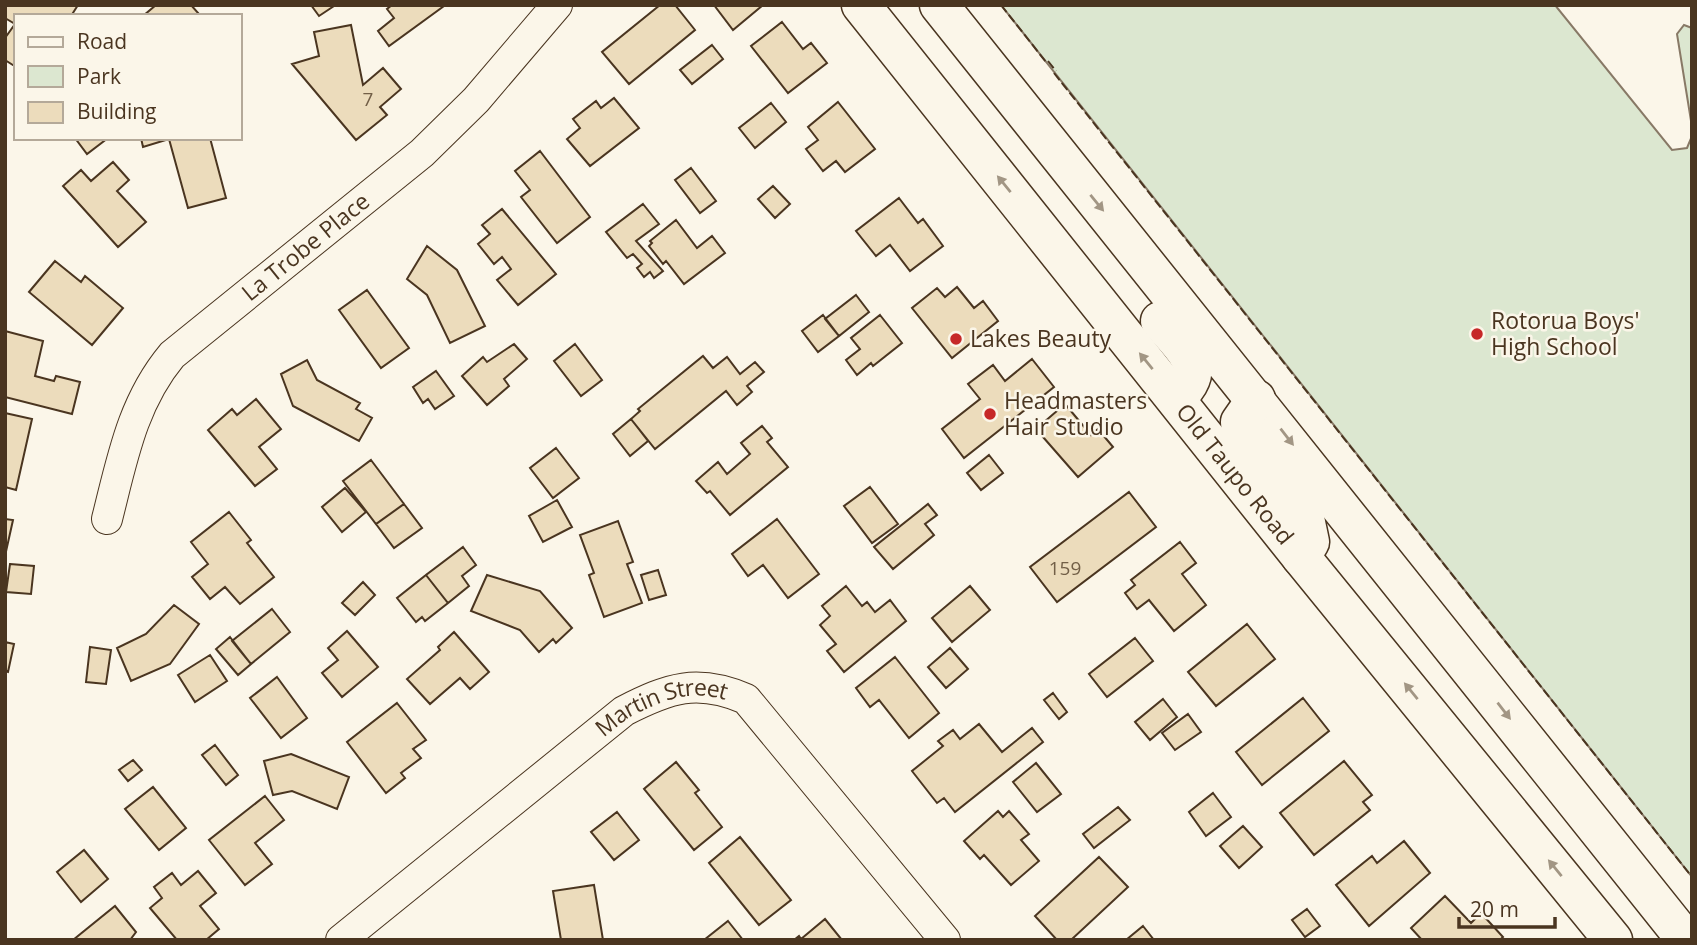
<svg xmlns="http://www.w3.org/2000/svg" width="1697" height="945" font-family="'Open Sans',sans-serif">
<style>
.green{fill:#dce7d0;stroke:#887966;stroke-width:2}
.building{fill:#ecdcbc;stroke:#4a3520;stroke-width:2}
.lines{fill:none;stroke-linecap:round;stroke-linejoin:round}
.street-casing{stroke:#4a3520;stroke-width:32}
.highway-casing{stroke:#4a3520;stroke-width:41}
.street{stroke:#fbf6e9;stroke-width:30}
.highway{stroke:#fbf6e9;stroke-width:38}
.fence{stroke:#4a3520;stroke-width:2;stroke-dasharray:9 3.5;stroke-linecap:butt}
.oneway{fill:#a29684}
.poi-dot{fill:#c62828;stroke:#fbf6e9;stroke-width:2.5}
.labels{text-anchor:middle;stroke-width:5;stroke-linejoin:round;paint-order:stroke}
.number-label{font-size:19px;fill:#725f47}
.street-label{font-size:23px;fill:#4a3520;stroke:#fbf6e9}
.poi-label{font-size:23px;fill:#4a3520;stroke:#fbf6e9;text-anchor:start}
</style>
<rect width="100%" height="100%" fill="#fbf6e9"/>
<path class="green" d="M1001 5H1555L1672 150 1687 148 1692 136V877Z
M1684 25 1692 28V127L1677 34Z"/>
<path class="building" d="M5 5H78L71 16H16V67L5 60V38L15 24 5 18Z
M156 5H191L199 14 143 16Z
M311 5H334V6L319 16Z
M392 5H444V6L389 46 378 31 394 18 387 9Z
M660 5H675L695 30 629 84 602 52Z
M714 5H763L733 30Z
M782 22 803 49 811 43 827 63 788 93 751 46Z
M351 25 363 85 383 68 401 89 380 107 387 115 356 140 292 64 319 56 314 32Z
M712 45 723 59 692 84 680 70Z
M614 98 639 128 590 166 567 139 580 128 573 119 596 101 601 108Z
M838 102 875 149 845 172 836 161 823 171 806 149 818 140 808 127Z
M771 103 786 122 755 148 739 128Z
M75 138H108L87 154Z
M141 138H210L226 198 188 208 169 139 143 147Z
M540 151 590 217 557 243 521 197 530 190 515 171Z
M113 162 129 180 117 191 146 222 118 247 63 186 81 170 91 181Z
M691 168 716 201 700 213 675 180Z
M773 186 790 204 775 218 758 199Z
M899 198 918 223 923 219 943 246 910 271 890 245 876 256 856 231Z
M643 204 659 224 636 241 663 271 654 278 650 272 644 277 637 268 642 264 633 254 627 258 606 232Z
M502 209 556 274 518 305 497 280 511 269 502 257 494 264 478 244 490 234 482 225Z
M676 220 697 248 712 236 725 253 684 284 666 261 663 264 649 246 652 243 650 241Z
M427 246 457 270 485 326 450 343 427 295 407 279Z
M55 261 81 282 85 276 123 308 92 345 29 292Z
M957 287 974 308 983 301 998 321 952 358 912 308 937 288 945 297Z
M367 290 409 348 381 368 339 310Z
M856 295 869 312 839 336 825 319Z
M823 315 839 336 818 352 802 331Z
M880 315 902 343 873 366 871 363 857 375 846 360 860 349 851 338Z
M5 331 43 341 35 376 54 381 56 376 80 382 72 414 5 397Z
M514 344 527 359 504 379 509 386 487 405 462 376 483 357 487 362Z
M575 344 602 380 581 396 554 361Z
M703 356 713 368 727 357 740 374 755 362 764 372 747 386 752 392 737 405 726 391 655 449 631 419 640 411 638 409Z
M1032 359 1054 387 964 458 942 429 980 399 968 384 993 365 1005 381Z
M307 360 317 380 360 403 356 409 372 418 359 441 293 406 281 374Z
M436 371 454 396 435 409 428 399 423 403 413 387Z
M256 399 281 429 259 447 277 469 255 486 208 430 232 409 237 415Z
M1065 404 1091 435 1098 429 1113 447 1078 477 1036 429Z
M5 413 32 419 16 490 5 487Z
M631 419 648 441 630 456 613 434Z
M762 426 772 438 767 442 788 467 730 515 710 491 707 493 696 481 718 462 727 474 750 454 741 443Z
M556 448 579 478 553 498 530 468Z
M989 455 1003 473 981 490 967 473Z
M371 460 404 504 376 524 343 481Z
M870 487 898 524 872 543 844 506Z
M345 488 366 512 342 532 322 507Z
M1129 492 1156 527 1057 602 1030 567Z
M557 500 572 527 543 542 529 516Z
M404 504 422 528 394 548 376 524Z
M928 504 937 515 925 524 934 535 893 569 874 547Z
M229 512 251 540 247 543 274 577 240 604 225 587 210 599 192 577 208 564 191 542Z
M5 519 13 520 5 556Z
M777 519 819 574 788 598 763 565 748 576 732 554Z
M618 521 633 562 627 564 642 603 604 617 589 575 594 573 580 535Z
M1180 542 1196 563 1182 574 1206 605 1174 631 1149 600 1137 609 1125 593 1135 585 1131 580Z
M463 547 476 565 462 576 469 586 448 603 426 575Z
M10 564 34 566 31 594 6 592Z
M658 570 666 595 649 600 641 575Z
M426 575 448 603 425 621 422 617 416 622 397 598Z
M487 575 540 591 572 628 556 643 553 639 539 652 520 630 471 611Z
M363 582 375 595 355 615 342 603Z
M846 586 862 606 867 602 875 612 890 600 906 621 844 672 827 651 836 644 820 625 830 616 822 606Z
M970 586 990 610 952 642 932 618Z
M174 605 199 624 170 664 131 681 117 648 146 634Z
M272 609 290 632 251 664 232 641Z
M1247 624 1275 659 1216 706 1188 672Z
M347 631 378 667 342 697 322 673 338 660 328 648Z
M454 632 489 672 470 689 460 678 430 704 407 679 440 650 438 647Z
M230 637 251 664 238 675 216 649Z
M1135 638 1153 661 1107 697 1089 674Z
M5 642 14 644 8 672 5 671Z
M90 647 111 650 106 684 86 682Z
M950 648 968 669 946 688 928 667Z
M210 655 227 681 195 702 178 675Z
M895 657 939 713 909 738 879 700 870 707 856 688Z
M277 677 307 718 281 738 250 698Z
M1053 693 1067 712 1059 719 1044 700Z
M1303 698 1329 731 1262 785 1236 752Z
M1163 699 1177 717 1150 740 1135 722Z
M397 703 426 740 413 749 421 758 401 773 405 778 386 793 347 742Z
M1188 714 1201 732 1175 750 1162 733Z
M979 724 1002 752 1032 728 1043 742 955 812 944 798 937 803 912 771 943 746 938 741 953 730 960 739Z
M215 745 238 775 226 785 202 755Z
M291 754 349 777 337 809 292 791 273 795 264 761Z
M133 760 142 770 128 781 119 770Z
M1344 761 1372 795 1363 802 1370 810 1314 855 1280 813Z
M676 762 699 790 695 793 722 827 694 850 644 789Z
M1036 763 1061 794 1037 812 1013 782Z
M153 787 186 828 159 850 125 809Z
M1213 793 1231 817 1206 836 1189 812Z
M265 796 284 820 255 843 272 864 245 885 209 840Z
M1118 807 1130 820 1094 848 1083 834Z
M998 811 1003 817 1009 811 1029 834 1021 840 1039 861 1011 885 984 855 980 859 964 841Z
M617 812 639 840 614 860 591 832Z
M1243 826 1262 847 1239 868 1220 846Z
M740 837 791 900 759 925 709 863Z
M1404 841 1430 873 1369 926 1336 885 1372 856 1377 863Z
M84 850 108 879 81 902 57 872Z
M1099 857 1128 887 1071 940H1057L1035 916Z
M198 871 216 893 200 906 219 929 206 940H177L150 908 162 898 154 887 172 873 181 885Z
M594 885 603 940H561L553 891Z
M1445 896 1471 923 1481 913 1503 937 1500 940H1422L1411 928Z
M115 906 136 932 130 940H73Z
M1307 909 1320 926 1305 937 1292 920Z
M825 919 842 940H794L799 936 801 939Z
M728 921 743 940H704Z
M1143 926 1154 940H1126Z"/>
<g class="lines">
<g class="street-casing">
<g id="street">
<path id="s1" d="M107 519C122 460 132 403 172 355L422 153 476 100 557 5"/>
<path id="s2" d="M341 940 624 711C669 688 697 678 746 699L945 940"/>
</g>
</g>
<g class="highway-casing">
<g id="highway">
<path id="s3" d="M861 5 1301 557 1613 940"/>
<path d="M939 5 1686 940"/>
<path d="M1160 321C1183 349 1211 367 1176 398"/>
<path d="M1256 399 1240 422 1241 432 1305 518 1310 542 1301 557"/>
</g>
</g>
<use href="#street" class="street"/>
<use href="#highway" class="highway"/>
<path class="fence" d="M1001 5 1046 62
M1048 61 1056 71
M1054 73 1692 877"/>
</g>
<defs><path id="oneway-solid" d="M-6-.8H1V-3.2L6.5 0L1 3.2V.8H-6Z" transform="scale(1.75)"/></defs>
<g class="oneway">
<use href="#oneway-solid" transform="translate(1004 184) rotate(-129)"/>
<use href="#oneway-solid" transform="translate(1097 203) rotate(51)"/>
<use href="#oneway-solid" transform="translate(1146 361) rotate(-129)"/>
<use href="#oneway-solid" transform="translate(1287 437) rotate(52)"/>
<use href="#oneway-solid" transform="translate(1411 691) rotate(-129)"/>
<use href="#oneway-solid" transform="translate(1504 711) rotate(52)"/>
<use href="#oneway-solid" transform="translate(1555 868) rotate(-129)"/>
</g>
<g class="poi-dot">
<circle cx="1477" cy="334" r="7"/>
<circle cx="956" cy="339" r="7"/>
<circle cx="990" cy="414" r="7"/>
</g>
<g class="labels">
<g class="number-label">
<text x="368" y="106">7</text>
<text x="1065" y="575">159</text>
</g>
<g class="street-label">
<text dy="8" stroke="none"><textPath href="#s1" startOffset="350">La Trobe Place</textPath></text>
<text dy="8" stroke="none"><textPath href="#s3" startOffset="600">Old Taupo Road</textPath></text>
<text dy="8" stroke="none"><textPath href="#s2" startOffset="402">Martin Street</textPath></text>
</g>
<g class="poi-label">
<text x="1491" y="329">Rotorua Boys'<tspan x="1491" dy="26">High School</tspan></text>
<text x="970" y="347">Lakes Beauty</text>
<text x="1004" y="409">Headmasters<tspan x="1004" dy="26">Hair Studio</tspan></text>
</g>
</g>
<rect width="1697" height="945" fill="none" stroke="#4a3520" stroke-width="14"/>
<rect x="14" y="14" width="228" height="126" fill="#fbf6e9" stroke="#b4a999" stroke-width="2"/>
<rect x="28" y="37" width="35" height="10" fill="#fbf6e9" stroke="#b4a999" stroke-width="2"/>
<text x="77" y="49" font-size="21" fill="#4a3520">Road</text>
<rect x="28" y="66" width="35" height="21" fill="#dce7d0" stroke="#b4a999" stroke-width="2"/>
<text x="77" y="84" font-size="21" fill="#4a3520">Park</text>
<rect x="28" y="102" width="35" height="21" fill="#ecdcbc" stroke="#b4a999" stroke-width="2"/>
<text x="77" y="119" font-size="21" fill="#4a3520">Building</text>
<path d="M1459 917v10h96v-10" fill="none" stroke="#4a3520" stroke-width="3.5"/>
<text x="1470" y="917" font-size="21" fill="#4a3520" stroke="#fbf6e9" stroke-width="5" paint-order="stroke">20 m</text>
</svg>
